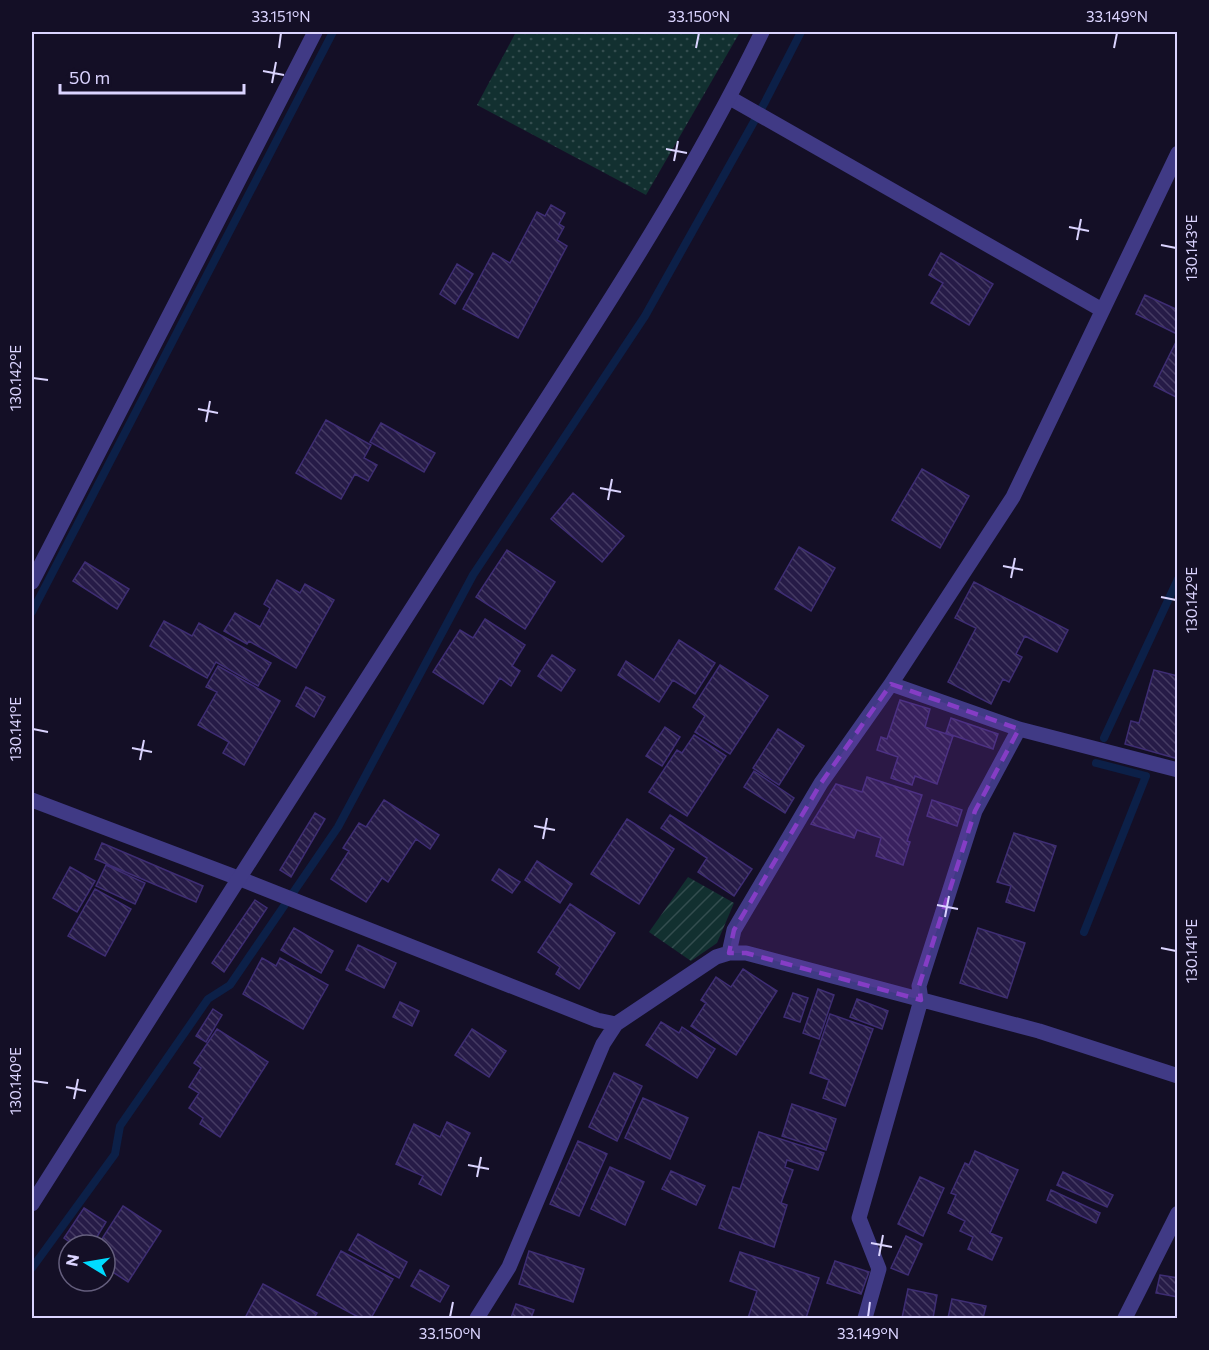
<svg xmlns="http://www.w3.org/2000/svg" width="1209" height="1350" font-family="Commissioner,sans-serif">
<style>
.grass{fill:url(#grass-dots)}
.garden{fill:url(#garden-furrows)}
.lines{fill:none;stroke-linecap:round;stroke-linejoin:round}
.stream{stroke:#0c2048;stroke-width:8}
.building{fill:url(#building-back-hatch);stroke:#3e2d73;stroke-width:1.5}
.minor{stroke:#403a85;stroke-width:15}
.tertiary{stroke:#403a85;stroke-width:15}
.marked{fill:#853dc5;fill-opacity:0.2;stroke:#853dc5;stroke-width:4.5;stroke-dasharray:12 8;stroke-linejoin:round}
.ticks{fill:none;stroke:#dbd4ff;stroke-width:2}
.neatline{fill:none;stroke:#dbd4ff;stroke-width:2}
.ticks-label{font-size:15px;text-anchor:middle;fill:#dbd4ff}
</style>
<defs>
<pattern id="grass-dots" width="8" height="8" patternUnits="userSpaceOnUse" patternTransform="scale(1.5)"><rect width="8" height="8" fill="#123030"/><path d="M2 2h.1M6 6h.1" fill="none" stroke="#344d4f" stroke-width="1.8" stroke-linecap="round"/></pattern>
<pattern id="garden-furrows" width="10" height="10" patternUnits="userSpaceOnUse" patternTransform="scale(1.5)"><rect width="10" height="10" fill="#123030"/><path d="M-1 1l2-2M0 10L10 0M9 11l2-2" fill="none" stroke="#344d4f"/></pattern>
<pattern id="building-back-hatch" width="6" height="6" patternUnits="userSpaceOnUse" patternTransform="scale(1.5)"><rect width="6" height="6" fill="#261b47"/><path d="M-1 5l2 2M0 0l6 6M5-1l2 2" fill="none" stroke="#453b63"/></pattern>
</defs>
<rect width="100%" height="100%" fill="#140f26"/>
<path class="grass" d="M516 32H740L646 195 477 105Z"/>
<path class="garden" d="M688 877 734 903 717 943 691 961 649 932Z"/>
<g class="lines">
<path class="stream" d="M32 612 333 32
M1104 738 1178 579
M1084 932 1146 776 1096 763
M32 1268 115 1154 120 1126 208 999 230 985 338 827 473 575 645 316 765 102 801 32"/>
</g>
<path class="building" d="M551 205 565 213 559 224 564 227 557 240 567 246 518 338 463 309 493 253 510 263 537 212 545 216Z
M941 253 993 284 969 325 931 303 943 283 929 275Z
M457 264 473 274 455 304 440 294Z
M1145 295 1178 310 1177 334 1136 314Z
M1176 342 1178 343V398L1154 386Z
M326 420 371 445 364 458 377 465 368 481 355 474 341 499 296 473Z
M381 423 435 453 424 472 370 442Z
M922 469 969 496 940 548 892 520Z
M573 493 624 536 602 562 551 519Z
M799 547 835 568 811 611 775 589Z
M507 550 555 582 525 629 476 597Z
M85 562 129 589 117 609 73 581Z
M277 580 300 593 305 584 334 600 296 668 249 641 247 644 224 631 235 613 260 627 270 608 264 604Z
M974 582 1068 630 1057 652 1025 636 1016 654 1022 657 1009 682 1003 679 991 704 948 682 976 628 955 618Z
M485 619 525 645 512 666 520 671 511 686 500 678 483 704 433 672 460 630 473 638Z
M164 621 192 636 199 623 271 663 258 686 216 662 207 678 150 646Z
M679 640 715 663 695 694 673 680 659 702 618 675 626 661 654 680Z
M552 655 575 670 561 691 538 676Z
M720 665 768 696 730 754 695 732 705 716 693 707Z
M218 666 280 701 244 765 223 753 229 742 198 725 217 692 206 687Z
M1154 670 1178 676V750L1175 758 1125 744 1131 721 1139 723Z
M306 687 325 697 314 717 296 706Z
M900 700 930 709 925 727 953 736 937 784 915 776 912 785 891 778 898 757 877 750 881 737 887 739Z
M951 718 998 734 993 749 946 733Z
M665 727 680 737 662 766 646 756Z
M778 729 804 746 779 785 753 768Z
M694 735 726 756 687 816 649 792 677 750 682 753Z
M754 771 794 798 785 813 744 787Z
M867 777 922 795 907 841 910 842 903 865 876 856 881 838 857 830 854 838 811 824 836 784 862 792Z
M384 800 439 835 430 849 416 839 388 882 382 878 366 902 331 879 349 851 343 848 359 823 366 827Z
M932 800 962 810 957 826 927 816Z
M315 813 325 819 291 877 280 870Z
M670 815 752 869 734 896 698 872 707 858 661 828Z
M627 819 674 849 639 904 591 874Z
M1014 833 1056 846 1034 911 1006 902 1011 886 997 882Z
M102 843 203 886 196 902 95 859Z
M537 861 572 884 560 903 525 880Z
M106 865 145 883 135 904 96 886Z
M70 867 95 881 77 912 53 898Z
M499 869 520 882 512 893 492 880Z
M95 889 131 909 105 956 68 936Z
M255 900 267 908 224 972 212 963Z
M570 904 615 933 579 989 556 974 560 967 538 952Z
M294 928 333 951 321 973 281 950Z
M978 928 1025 943 1007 998 960 983Z
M358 945 396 963 384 988 346 970Z
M262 958 276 966 280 958 328 985 303 1029 243 994Z
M743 969 777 991 736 1055 691 1026 706 1003 701 1000 716 977 731 987Z
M818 989 834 995 819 1039 803 1033Z
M793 993 808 998 800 1022 784 1017Z
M857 999 888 1011 882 1029 850 1017Z
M400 1002 419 1011 412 1026 393 1017Z
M213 1009 222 1015 206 1042 196 1036Z
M830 1014 873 1029 845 1106 823 1098 829 1080 810 1073Z
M661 1022 679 1033 682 1027 715 1049 697 1078 646 1045Z
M217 1029 268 1062 220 1137 200 1124 203 1118 189 1108 199 1093 189 1087 201 1068 194 1063Z
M472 1029 506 1051 489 1077 455 1055Z
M614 1073 642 1086 617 1141 589 1127Z
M643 1098 688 1118 670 1159 625 1138Z
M792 1104 836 1119 826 1150 782 1136Z
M447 1122 470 1133 441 1195 419 1184 423 1176 396 1164 414 1124 440 1137Z
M759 1132 824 1153 818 1170 787 1160 785 1167 793 1170 781 1203 787 1205 774 1247 719 1228 733 1187 740 1189Z
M578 1141 607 1154 579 1216 550 1204Z
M975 1151 1018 1170 990 1233 1002 1238 992 1260 968 1249 973 1237 960 1231 965 1221 948 1213 956 1195 951 1193 965 1163 969 1165Z
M610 1167 644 1182 625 1225 591 1209Z
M671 1171 705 1186 696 1205 662 1189Z
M1063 1172 1113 1195 1107 1207 1057 1185Z
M920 1177 944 1188 923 1236 898 1224Z
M1051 1190 1100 1213 1096 1223 1047 1200Z
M123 1206 161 1231 128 1282 105 1267 112 1257 105 1253V1245H98Z
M84 1208 106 1222 92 1245H74L64 1238Z
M358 1234 407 1262 399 1278 349 1250Z
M906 1236 922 1244 908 1275 891 1268Z
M341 1251 393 1279 371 1318H360L317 1295Z
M529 1251 584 1269 573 1302 519 1284Z
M740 1252 819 1278 806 1318H748L757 1291 730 1281Z
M835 1261 869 1272 861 1294 827 1283Z
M420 1270 449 1286 440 1302 411 1286Z
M1160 1275 1178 1278V1297L1156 1293Z
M263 1284 317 1313 314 1318H245Z
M908 1289 937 1295 933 1318H902Z
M952 1299 986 1306 983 1318H948Z
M516 1304 534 1310 531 1318H511Z"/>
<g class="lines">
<path class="minor" d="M730 98 1102 310
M32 582 315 32
M891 684 1019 729 1178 770
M32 800 238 878 597 1020 616 1024
M729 953 734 930 821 783 891 684 1013 497 1178 153
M477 1318 509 1267 603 1044 616 1024 716 957 729 953H746L1039 1031 1178 1076
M865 1318 879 1269 859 1218 921 1000 919 986 975 811 1019 729
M1125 1318 1178 1213"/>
<path class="tertiary" d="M32 1204C178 973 325 743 473 513 574 355 680 201 762 32"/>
</g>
<path class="marked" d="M891 684 1019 729 975 811 919 986 921 1000 746 953H729L734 930 821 783Z"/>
<path class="ticks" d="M279 48 281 33M696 48 699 33M1114 48 1117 33M263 71 284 75M272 83 276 62M666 149 687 153M674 161 678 141M1069 227 1089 231M1077 240 1081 219M1161 245 1176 248M33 378 48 380M198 409 218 413M206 422 210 401M600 488 621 492M608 500 612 479M1003 566 1023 570M1011 578 1015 558M1161 597 1176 600M33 729 48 732M132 748 152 752M140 760 144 740M534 826 555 830M543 839 547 818M937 905 958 909M945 917 949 896M1161 948 1176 951M33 1081 48 1083M66 1087 86 1091M74 1099 78 1079M468 1165 489 1169M477 1177 481 1157M871 1243 892 1247M879 1256 883 1235M450 1317 453 1302M868 1317 870 1302"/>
<rect width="1209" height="1350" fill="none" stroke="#140f26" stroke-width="66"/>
<g transform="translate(87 1263) rotate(281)"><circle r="28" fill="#140f26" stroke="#645e7d" stroke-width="1.5"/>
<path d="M0-4.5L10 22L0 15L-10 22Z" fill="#00dbff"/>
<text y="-9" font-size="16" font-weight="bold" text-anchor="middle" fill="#dbd4ff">N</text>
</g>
<path d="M60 84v9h184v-9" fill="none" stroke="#dbd4ff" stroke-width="3"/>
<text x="69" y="84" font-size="18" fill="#dbd4ff" stroke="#140f26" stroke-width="4.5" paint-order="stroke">50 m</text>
<rect x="33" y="33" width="1143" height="1284" class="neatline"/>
<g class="ticks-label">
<text x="281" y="22">33.151°N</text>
<text x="699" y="22">33.150°N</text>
<text x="1117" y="22">33.149°N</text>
<text transform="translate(1192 248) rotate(-90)" y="5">130.143°E</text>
<text transform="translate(16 378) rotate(-90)" y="5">130.142°E</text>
<text transform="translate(1192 600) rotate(-90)" y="5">130.142°E</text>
<text transform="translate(16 729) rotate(-90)" y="5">130.141°E</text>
<text transform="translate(1192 951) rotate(-90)" y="5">130.141°E</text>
<text transform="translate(16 1081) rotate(-90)" y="5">130.140°E</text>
<text x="450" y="1339">33.150°N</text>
<text x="868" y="1339">33.149°N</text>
</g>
</svg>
